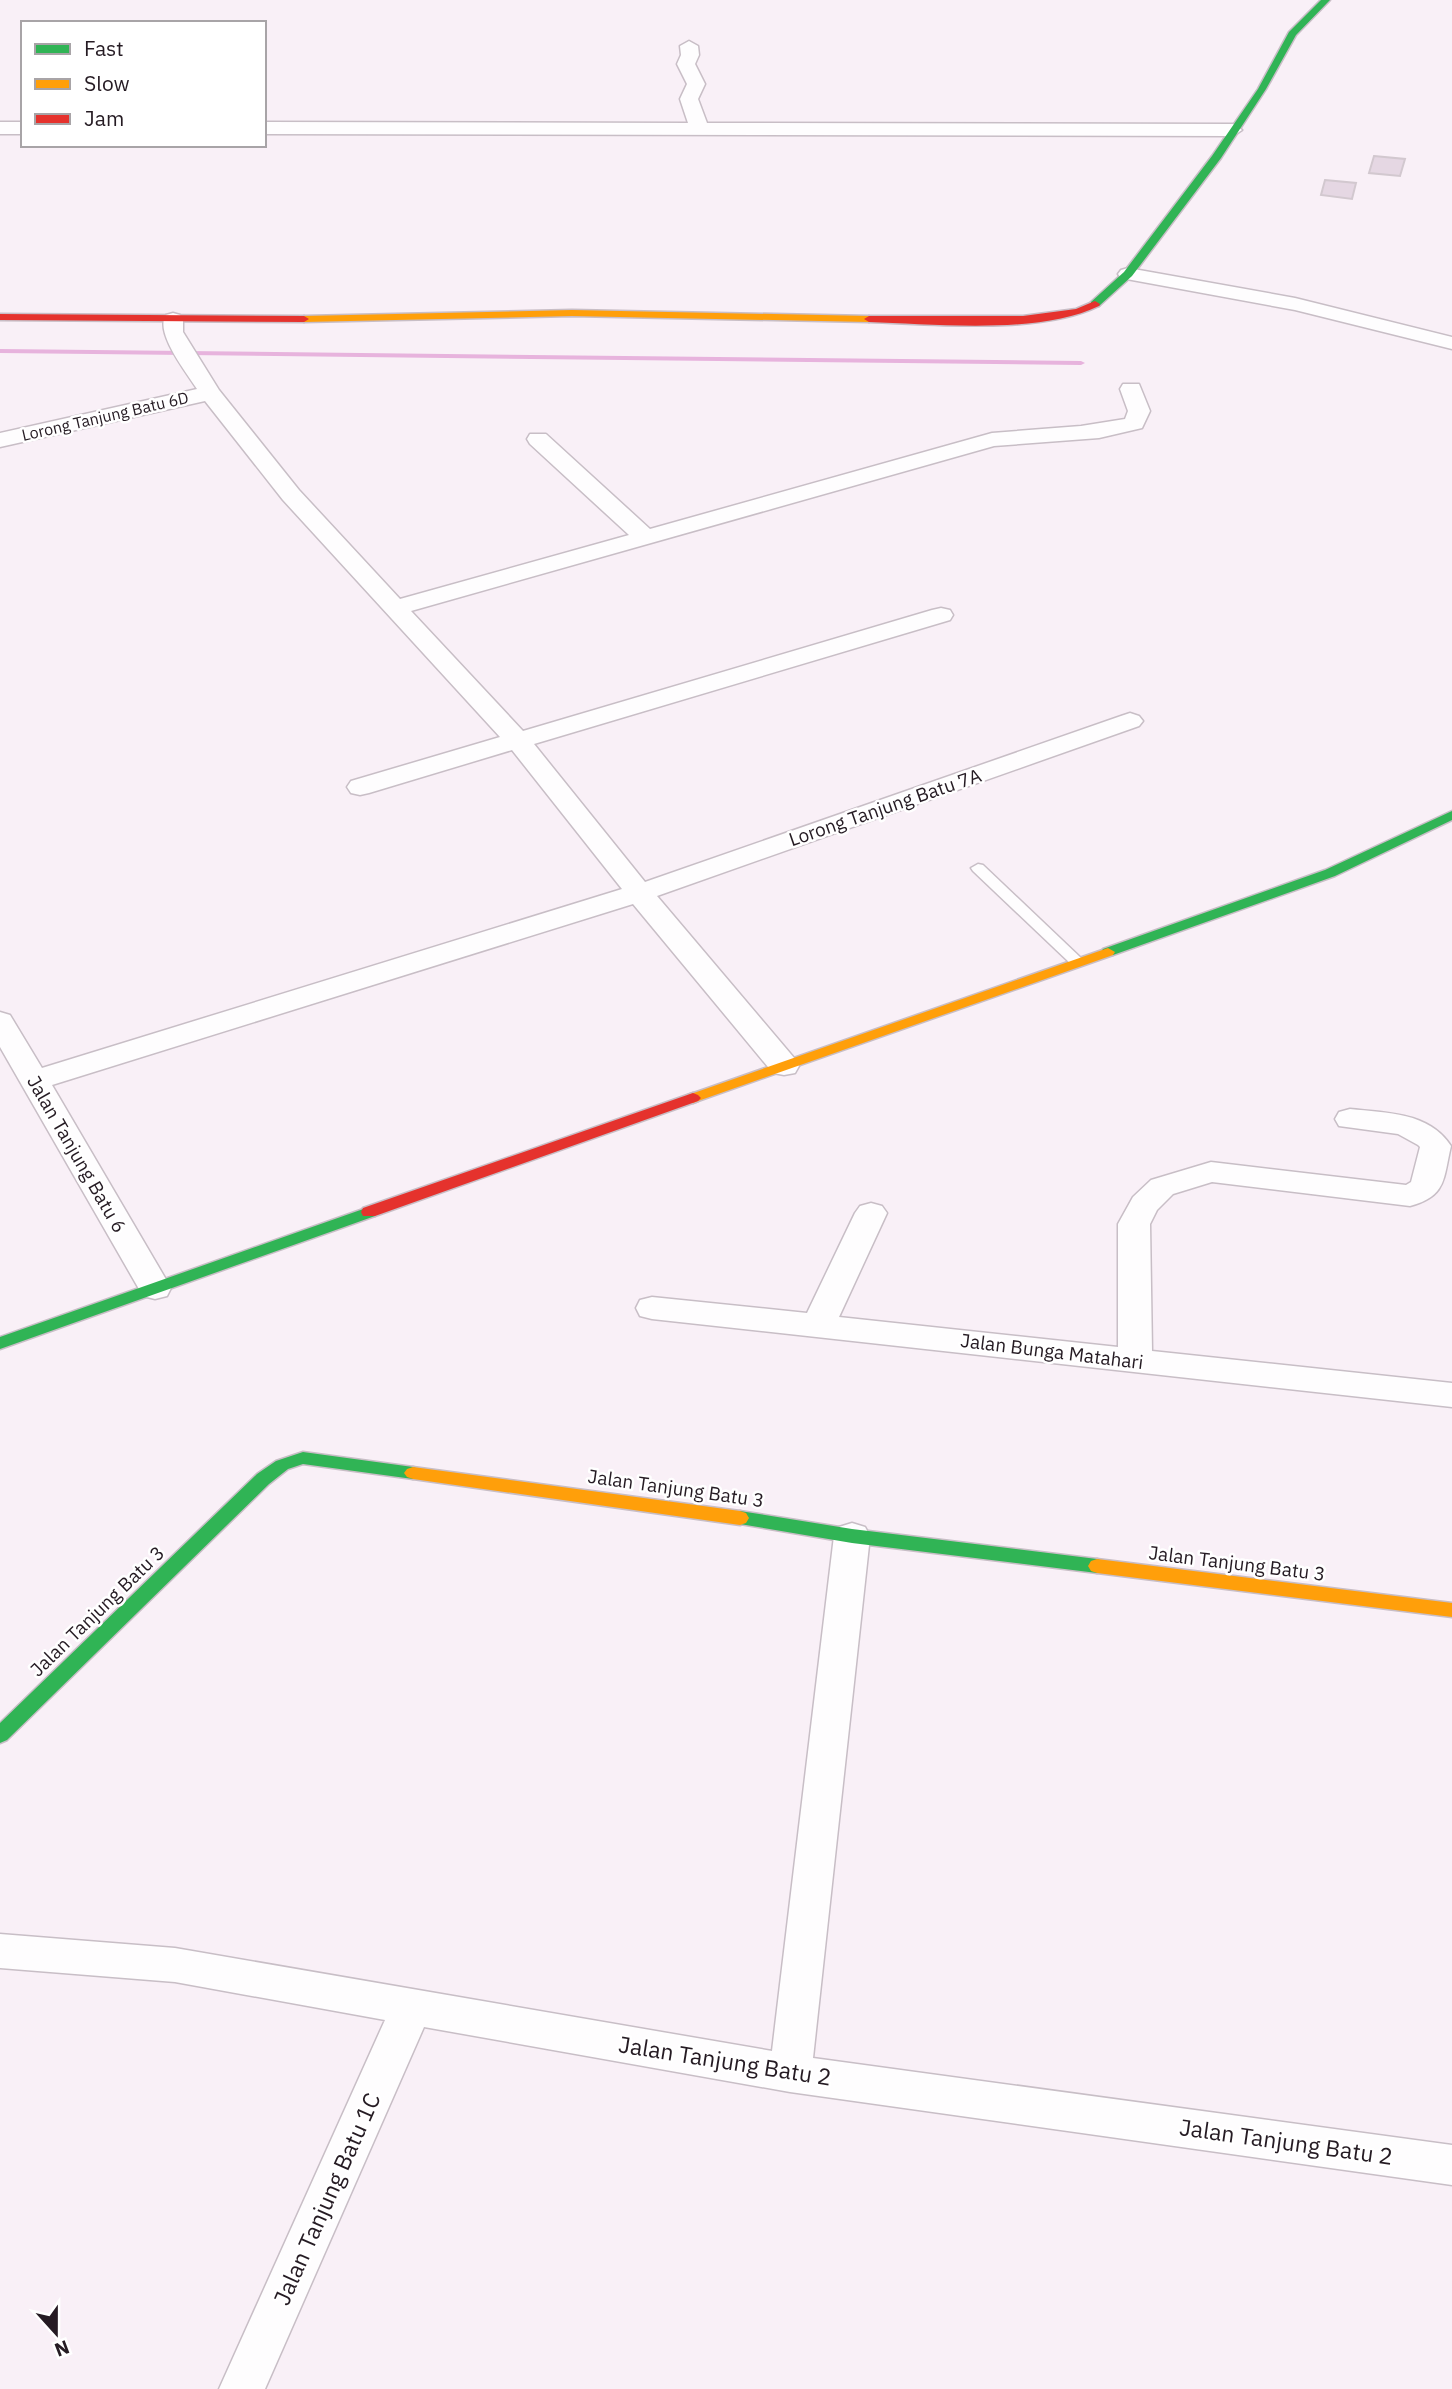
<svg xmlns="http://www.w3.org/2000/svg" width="1452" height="2389" font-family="'IBM Plex Sans',sans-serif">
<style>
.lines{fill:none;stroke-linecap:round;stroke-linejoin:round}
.stream{fill:#e7b3dd;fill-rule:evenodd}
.building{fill:#e5d7e3;stroke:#d2c8cf;stroke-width:2}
.lane-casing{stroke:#c8bec6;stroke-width:3}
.street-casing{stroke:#c8bec6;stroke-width:3}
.fast-casing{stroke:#c8bec6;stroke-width:3}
.slow-casing{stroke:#c8bec6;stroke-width:3}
.jam-casing{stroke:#c8bec6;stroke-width:3}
.lane{fill:#fefdfe;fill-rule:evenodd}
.street{fill:#fefdfe;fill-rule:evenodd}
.fast{fill:#30b455;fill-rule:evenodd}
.slow{fill:#ff9f0a;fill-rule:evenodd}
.jam{fill:#e5322d;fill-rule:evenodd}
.labels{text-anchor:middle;stroke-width:5;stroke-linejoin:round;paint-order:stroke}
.far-street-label{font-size:16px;fill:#251b23;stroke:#fff}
.street-label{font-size:19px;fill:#251b23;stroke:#fff}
.near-street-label{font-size:23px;fill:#251b23;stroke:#fff}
</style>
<rect width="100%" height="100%" fill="#f9f0f7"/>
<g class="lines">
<path class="stream" d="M0 349 1081 361 1085 363 1081 365 0 353Z"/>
</g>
<path class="building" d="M1374 156 1405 159 1400 176 1369 173Z
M1325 180 1356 183 1352 199 1321 195Z"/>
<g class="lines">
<g class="lane-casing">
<path id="lane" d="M978 864 983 865 1081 958 1083 961 1081 964H1071L973 871 971 868Z"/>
</g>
<g class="street-casing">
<path id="street" d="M689 41 698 46 699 55 695 64 705 84 698 99 707 123 1233 124 1242 130 1233 136 264 134V122L688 123 680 99 687 84 677 64 681 55 680 46Z
M0 122H23V134H0Z
M1128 268 1295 298 1452 337V349L1295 310 1121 278 1118 274 1121 270Z
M173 313 180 315 183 319V332L219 390 299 490 400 599 629 535 530 444 527 439 530 434H546L650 529 992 433 1081 426 1125 419 1128 411 1120 389 1123 384H1139L1150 411 1142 428 1099 438 994 446 411 611 523 731 932 610 941 608 950 610 953 615 950 620 534 744 645 882 1121 716 1130 713 1139 716 1143 721 1139 726 657 896 795 1059 799 1066 795 1073 784 1075 773 1073 633 904 52 1085 171 1288 167 1296 155 1299 143 1296 0 1047V1012L10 1015 42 1068 622 889 512 750 369 793 360 795 351 793 347 787 351 781 500 737 283 500 205 401 0 447V433L197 389C187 373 154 332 166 315Z
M1350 1109C1387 1113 1429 1112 1451 1146 1443 1179 1447 1196 1410 1206L1212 1182 1173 1194 1157 1210 1150 1224 1152 1351 1452 1383V1407L652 1319 640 1316 636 1308 640 1300 652 1297 807 1313 855 1213 860 1206 871 1203 882 1206 887 1213 839 1317 1118 1347V1224L1133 1197 1151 1180 1211 1162 1406 1185 1411 1182 1420 1147 1418 1145 1398 1134 1339 1126 1335 1119 1339 1112Z
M852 1523 865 1527 870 1536 813 2058 1452 2145V2185L790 2092 424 2027 265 2389H219L385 2020 175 1982 0 1968V1934L175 1948 772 2051 834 1536 839 1527Z"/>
</g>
<g class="fast-casing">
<path id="fast" d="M1321 0H1330L1296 35 1266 89 1221 158 1132 276 1099 306H1091V302L1124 272 1212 156 1258 89 1289 32Z
M1452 811V820L1335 876 1113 955H1103L1101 952 1103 949 1325 870Z
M369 1207 377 1212 375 1216 0 1349V1337Z
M303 1452 413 1467 419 1469 422 1473 419 1477 413 1479 303 1464 288 1469 269 1484 7 1740 0 1743V1723L257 1474 276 1461Z
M740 1511 852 1529 1097 1559 1103 1561 1106 1566 1103 1571 1097 1573 852 1543 734 1523 731 1518 734 1513Z"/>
</g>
<g class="slow-casing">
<path id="slow" d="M572 310 869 316 874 319 869 322 572 316 304 322 299 319 304 316Z
M1108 948 1115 952 1113 955 698 1101 693 1103 685 1098 688 1095Z
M413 1467 740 1511 746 1513 749 1518 746 1523 740 1525 413 1479 407 1477 404 1473 407 1469Z
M1097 1559 1452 1603V1617L1097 1573 1091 1571 1088 1566 1091 1561Z"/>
</g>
<g class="jam-casing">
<path id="jam" d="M1095 301 1100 304 1099 306C1040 335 934 324 869 322L864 319 869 316H1023L1076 309Z
M0 314 304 316 309 319 304 322 0 320Z
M693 1093 698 1095 701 1098 698 1101 375 1216H363L361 1212 363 1208Z"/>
</g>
<use href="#lane" class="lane"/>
<use href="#street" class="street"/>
<use href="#fast" class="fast"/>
<use href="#slow" class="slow"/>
<use href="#jam" class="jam"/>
</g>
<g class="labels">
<g class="far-street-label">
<text transform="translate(105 416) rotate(-13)" y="6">Lorong Tanjung Batu 6D</text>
</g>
<g class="street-label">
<text transform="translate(885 807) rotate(-19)" y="7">Lorong Tanjung Batu 7A</text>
<text transform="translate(77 1154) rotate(60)" y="7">Jalan Tanjung Batu 6</text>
<text transform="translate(1052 1351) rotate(7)" y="7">Jalan Bunga Matahari</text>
<text transform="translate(676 1488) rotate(8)" y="7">Jalan Tanjung Batu 3</text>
<text transform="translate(1237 1563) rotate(7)" y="7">Jalan Tanjung Batu 3</text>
<text transform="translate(97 1611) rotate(-44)" y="7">Jalan Tanjung Batu 3</text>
</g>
<g class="near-street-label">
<text transform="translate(725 2061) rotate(9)" y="8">Jalan Tanjung Batu 2</text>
<text transform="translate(1286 2142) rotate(8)" y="8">Jalan Tanjung Batu 2</text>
<text transform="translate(327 2199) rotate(-66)" y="8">Jalan Tanjung Batu 1C</text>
</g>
</g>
<rect x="21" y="21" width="245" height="126" fill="#ffffff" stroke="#a8a4a7" stroke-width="2"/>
<rect x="35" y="44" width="35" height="10" fill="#30b455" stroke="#a8a4a7" stroke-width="2"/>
<text x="84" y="56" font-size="21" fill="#251b23">Fast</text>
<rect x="35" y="79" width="35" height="10" fill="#ff9f0a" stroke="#a8a4a7" stroke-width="2"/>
<text x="84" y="91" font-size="21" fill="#251b23">Slow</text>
<rect x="35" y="114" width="35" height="10" fill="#e5322d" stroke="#a8a4a7" stroke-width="2"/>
<text x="84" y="126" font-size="21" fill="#251b23">Jam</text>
<g transform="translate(56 2333) rotate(159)" stroke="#ffffff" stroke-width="5" paint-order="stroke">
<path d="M0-5L12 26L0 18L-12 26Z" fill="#251b23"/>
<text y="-10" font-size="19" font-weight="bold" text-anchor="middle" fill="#251b23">N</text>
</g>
</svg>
